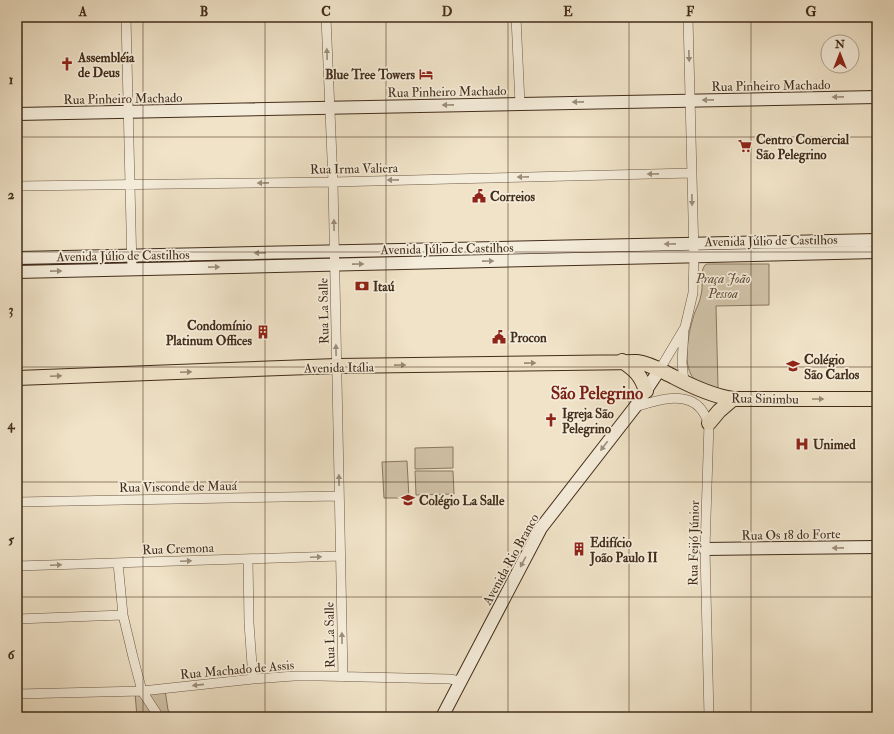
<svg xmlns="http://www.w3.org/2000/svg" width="894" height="734" font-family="'IM FELL Double Pica',serif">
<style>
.green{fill:#d2c4aa;stroke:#8a7862}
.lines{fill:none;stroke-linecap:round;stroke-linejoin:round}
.street-casing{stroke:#6e5a46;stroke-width:10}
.secondary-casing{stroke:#422d1a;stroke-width:14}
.primary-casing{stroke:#422d1a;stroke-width:16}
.street{stroke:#f5eddb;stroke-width:9}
.secondary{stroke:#f5eddb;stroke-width:12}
.primary{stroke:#f0e3c8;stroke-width:14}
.oneway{fill:#9c8d7a}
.oneway2{fill:#998871}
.grid{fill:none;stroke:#422d1a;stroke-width:1;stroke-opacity:0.55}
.labels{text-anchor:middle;stroke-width:3.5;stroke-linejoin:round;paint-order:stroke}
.poi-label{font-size:13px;font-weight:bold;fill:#422d1a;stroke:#f5eddb;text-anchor:start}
.street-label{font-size:13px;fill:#422d1a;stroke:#f5eddb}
.park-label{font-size:13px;font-style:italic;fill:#5f4b37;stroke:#f5eddb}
.district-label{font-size:17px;font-weight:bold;fill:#7a1f14;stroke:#f5eddb}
.neatline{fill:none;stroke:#422d1a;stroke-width:1.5}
.grid-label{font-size:13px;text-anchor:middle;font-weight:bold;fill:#422d1a}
</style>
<rect width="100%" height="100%" fill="#f0e3c8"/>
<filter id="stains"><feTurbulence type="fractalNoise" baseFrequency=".005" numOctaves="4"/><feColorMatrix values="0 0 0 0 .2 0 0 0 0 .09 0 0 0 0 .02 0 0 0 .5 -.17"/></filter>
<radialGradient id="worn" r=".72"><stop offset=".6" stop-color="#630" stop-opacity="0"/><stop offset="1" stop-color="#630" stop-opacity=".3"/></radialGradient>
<path class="green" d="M707 264H769V305L716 306 718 388C709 389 706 387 698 382 679 371 689 329 695 312 697 307 700 301 701 295 704 285 699 273 705 265Z
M453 447V468L415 469V448Z
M407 461 409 498H384L382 462Z
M415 471H453L454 494 416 495Z
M165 690 168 710 173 717H137L135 693Z"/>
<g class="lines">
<g class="street-casing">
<path id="street" d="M126 17 132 269
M326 17 333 182 343 677
M516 17 520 104
M17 186 333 182 692 173
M660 369 685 327 693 293 694 256 688 17
M684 382 682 362 684 331
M635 407C654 401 685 390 701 409 704 413 707 419 709 423L705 549 709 717
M17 502 339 496
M248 559 249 623 253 679
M118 563 123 615 133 657 142 691 159 717
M17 566 340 556
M17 619 123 615
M17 694 142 691 253 679 294 676H320L450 679 460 681"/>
</g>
<g class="secondary-casing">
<path id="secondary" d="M17 114 877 97
M17 258 877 240
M17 272 877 252
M705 549 877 547
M442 717 541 528 635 407 660 369"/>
</g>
<g class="primary-casing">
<path id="primary" d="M622 361C635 370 641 375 646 391
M17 378 337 366 637 362C652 364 661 371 674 377 693 387 713 396 733 399H877
M709 423 719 411 733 399"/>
</g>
<use href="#street" class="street"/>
<use href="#secondary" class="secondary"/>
<use href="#primary" class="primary"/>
</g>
<defs><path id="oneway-solid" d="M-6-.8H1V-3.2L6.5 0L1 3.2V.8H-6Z"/></defs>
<g class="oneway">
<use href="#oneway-solid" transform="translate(327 54) rotate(-92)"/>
<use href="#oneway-solid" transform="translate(689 56) rotate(88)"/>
<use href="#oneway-solid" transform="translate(838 97) rotate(179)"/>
<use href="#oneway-solid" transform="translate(708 100) rotate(179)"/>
<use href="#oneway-solid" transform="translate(578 102) rotate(179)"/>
<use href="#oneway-solid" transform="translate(448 105) rotate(179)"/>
<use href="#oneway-solid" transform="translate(653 174) rotate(179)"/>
<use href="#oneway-solid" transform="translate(523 177) rotate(179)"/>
<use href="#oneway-solid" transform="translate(393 180) rotate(179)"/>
<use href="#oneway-solid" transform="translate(263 183) rotate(179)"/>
<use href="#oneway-solid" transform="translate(692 200) rotate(89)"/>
<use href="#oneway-solid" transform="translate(334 225) rotate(-91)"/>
<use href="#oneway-solid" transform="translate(670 244) rotate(179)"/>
<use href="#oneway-solid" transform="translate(260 253) rotate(179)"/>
<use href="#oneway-solid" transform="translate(488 261) rotate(-1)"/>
<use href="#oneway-solid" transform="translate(358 264) rotate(-1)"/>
<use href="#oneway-solid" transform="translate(214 267) rotate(-1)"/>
<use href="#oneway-solid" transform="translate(56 271) rotate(-1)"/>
<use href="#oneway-solid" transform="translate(336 350) rotate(-91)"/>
<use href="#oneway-solid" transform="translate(604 446) rotate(127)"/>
<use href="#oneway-solid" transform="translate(339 480) rotate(-91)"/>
<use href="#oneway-solid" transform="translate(838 548) rotate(179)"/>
<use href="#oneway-solid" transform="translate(316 557) rotate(-2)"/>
<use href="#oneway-solid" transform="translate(186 561) rotate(-2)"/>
<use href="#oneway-solid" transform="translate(523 562) rotate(118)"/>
<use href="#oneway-solid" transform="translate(56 565) rotate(-2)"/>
<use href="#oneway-solid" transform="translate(342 638) rotate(-91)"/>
<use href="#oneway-solid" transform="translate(198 685) rotate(174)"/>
</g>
<g class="oneway2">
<use href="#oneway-solid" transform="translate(530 363) rotate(-1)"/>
<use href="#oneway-solid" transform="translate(400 365) rotate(-1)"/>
<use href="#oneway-solid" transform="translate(186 372) rotate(-2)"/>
<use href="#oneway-solid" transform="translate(56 376) rotate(-2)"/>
<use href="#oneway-solid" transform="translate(818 399)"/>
</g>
<path class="grid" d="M143 17V717M265 17V717M386 17V717M508 17V717M629 17V717M751 17V717M17 137H877M17 252H877M17 367H877M17 482H877M17 597H877"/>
<defs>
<g id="church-bare" transform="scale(1.08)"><path d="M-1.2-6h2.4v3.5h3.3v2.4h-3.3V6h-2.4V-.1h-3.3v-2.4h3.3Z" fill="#8f2418" stroke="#f5eddb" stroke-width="2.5" paint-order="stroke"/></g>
<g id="hotel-bare" transform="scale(1.08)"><path d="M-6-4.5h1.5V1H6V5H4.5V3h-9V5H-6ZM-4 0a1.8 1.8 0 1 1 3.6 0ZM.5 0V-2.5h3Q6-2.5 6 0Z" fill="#8f2418" stroke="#f5eddb" stroke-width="2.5" paint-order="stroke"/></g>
<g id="supermarket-bare" transform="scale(1.08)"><path d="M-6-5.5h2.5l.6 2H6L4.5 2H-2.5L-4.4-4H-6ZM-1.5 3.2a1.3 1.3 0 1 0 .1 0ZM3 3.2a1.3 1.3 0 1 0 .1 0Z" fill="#8f2418" stroke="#f5eddb" stroke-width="2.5" paint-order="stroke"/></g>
<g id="civic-bare" transform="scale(1.08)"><path d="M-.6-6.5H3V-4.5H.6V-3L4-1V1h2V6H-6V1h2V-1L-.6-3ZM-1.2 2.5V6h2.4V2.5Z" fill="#8f2418" stroke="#f5eddb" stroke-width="2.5" paint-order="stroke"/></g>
<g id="bank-bare" transform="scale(1.08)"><path d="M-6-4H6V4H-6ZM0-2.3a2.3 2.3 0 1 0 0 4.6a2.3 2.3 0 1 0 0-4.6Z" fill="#8f2418" stroke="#f5eddb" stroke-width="2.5" paint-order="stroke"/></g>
<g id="building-bare" transform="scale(1.08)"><path d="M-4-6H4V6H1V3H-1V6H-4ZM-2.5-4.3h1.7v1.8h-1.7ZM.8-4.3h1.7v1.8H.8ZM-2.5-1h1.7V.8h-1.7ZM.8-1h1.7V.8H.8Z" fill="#8f2418" stroke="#f5eddb" stroke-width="2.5" paint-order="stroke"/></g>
<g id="school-bare" transform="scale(1.08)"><path d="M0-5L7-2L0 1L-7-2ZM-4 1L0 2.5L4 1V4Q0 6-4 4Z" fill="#8f2418" stroke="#f5eddb" stroke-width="2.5" paint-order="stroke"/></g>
<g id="hospital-bare" transform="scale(1.08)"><path d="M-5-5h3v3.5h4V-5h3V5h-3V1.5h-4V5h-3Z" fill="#8f2418" stroke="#f5eddb" stroke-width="2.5" paint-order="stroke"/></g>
</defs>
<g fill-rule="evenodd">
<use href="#church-bare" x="67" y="64"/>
<use href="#hotel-bare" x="426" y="74"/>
<use href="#supermarket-bare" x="745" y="146"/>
<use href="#civic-bare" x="479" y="196"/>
<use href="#bank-bare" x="362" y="286"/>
<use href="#building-bare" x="263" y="332"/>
<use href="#civic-bare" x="499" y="337"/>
<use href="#school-bare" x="793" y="366"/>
<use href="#church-bare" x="551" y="420"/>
<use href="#hospital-bare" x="802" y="444"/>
<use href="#school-bare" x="408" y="500"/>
<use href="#building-bare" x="579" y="549"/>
</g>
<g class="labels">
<g class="poi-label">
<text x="78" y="62">Assembléia<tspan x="78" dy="15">de Deus</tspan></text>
<text x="415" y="79" text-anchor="end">Blue Tree Towers</text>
<text x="756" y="144">Centro Comercial<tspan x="756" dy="15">São Pelegrino</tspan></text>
<text x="490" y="201">Correios</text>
<text x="373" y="291">Itaú</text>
<text x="252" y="330" text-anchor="end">Condomínio<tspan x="252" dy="15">Platinum Offices</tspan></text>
<text x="510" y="342">Procon</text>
<text x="804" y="364">Colégio<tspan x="804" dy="15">São Carlos</tspan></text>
<text x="562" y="418">Igreja São<tspan x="562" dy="15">Pelegrino</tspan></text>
<text x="813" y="449">Unimed</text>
<text x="419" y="505">Colégio La Salle</text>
<text x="590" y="547">Edifício<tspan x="590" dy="15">João Paulo II</tspan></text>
</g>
<g class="street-label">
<text transform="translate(771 85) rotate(-1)" y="5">Rua Pinheiro Machado</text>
<text transform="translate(447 91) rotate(-1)" y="5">Rua Pinheiro Machado</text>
<text transform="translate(123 98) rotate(-1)" y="5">Rua Pinheiro Machado</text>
<text transform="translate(354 168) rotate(-1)" y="5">Rua Irma Valiera</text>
<text transform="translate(771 240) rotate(-1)" y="5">Avenida Júlio de Castilhos</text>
<text transform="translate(447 248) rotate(-1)" y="5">Avenida Júlio de Castilhos</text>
<text transform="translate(123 255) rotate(-1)" y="5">Avenida Júlio de Castilhos</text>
<text transform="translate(323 311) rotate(-91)" y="5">Rua La Salle</text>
<text transform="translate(339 367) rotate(-1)" y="5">Avenida Itália</text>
<text transform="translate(765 398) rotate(1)" y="5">Rua Sinimbu</text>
<text transform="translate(178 486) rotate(-1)" y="5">Rua Visconde de Mauá</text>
<text transform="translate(791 534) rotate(-1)" y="5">Rua Os 18 do Forte</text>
<text transform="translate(693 543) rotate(-89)" y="5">Rua Feijó Júnior</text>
<text transform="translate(178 548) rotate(-2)" y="5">Rua Cremona</text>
<text transform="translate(510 559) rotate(-61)" y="5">Avenida Rio Branco</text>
<text transform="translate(329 635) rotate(-91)" y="5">Rua La Salle</text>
<text transform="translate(237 669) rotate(-5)" y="5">Rua Machado de Assis</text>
</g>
<g class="park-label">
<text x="723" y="283">Praça João<tspan x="723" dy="15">Pessoa</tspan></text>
</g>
<g class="district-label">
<text x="597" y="399">São Pelegrino</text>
</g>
</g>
<rect width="894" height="734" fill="none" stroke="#f0e3c8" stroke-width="44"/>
<g transform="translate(840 54)"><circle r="19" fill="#f5eddb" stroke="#ada08e"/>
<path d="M0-3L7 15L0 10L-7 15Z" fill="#8f2418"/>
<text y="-6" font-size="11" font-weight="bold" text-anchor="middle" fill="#422d1a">N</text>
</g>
<rect x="22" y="22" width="850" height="690" class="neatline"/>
<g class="grid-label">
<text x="83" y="16">A</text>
<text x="204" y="16">B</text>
<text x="326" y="16">C</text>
<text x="447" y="16">D</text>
<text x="568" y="16">E</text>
<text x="690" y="16">F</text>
<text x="811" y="16">G</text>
<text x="11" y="84">1</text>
<text x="11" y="199">2</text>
<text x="11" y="314">3</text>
<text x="11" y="429">4</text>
<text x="11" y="544">5</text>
<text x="11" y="659">6</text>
</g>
<rect width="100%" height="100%" filter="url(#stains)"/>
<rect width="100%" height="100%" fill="url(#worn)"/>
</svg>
